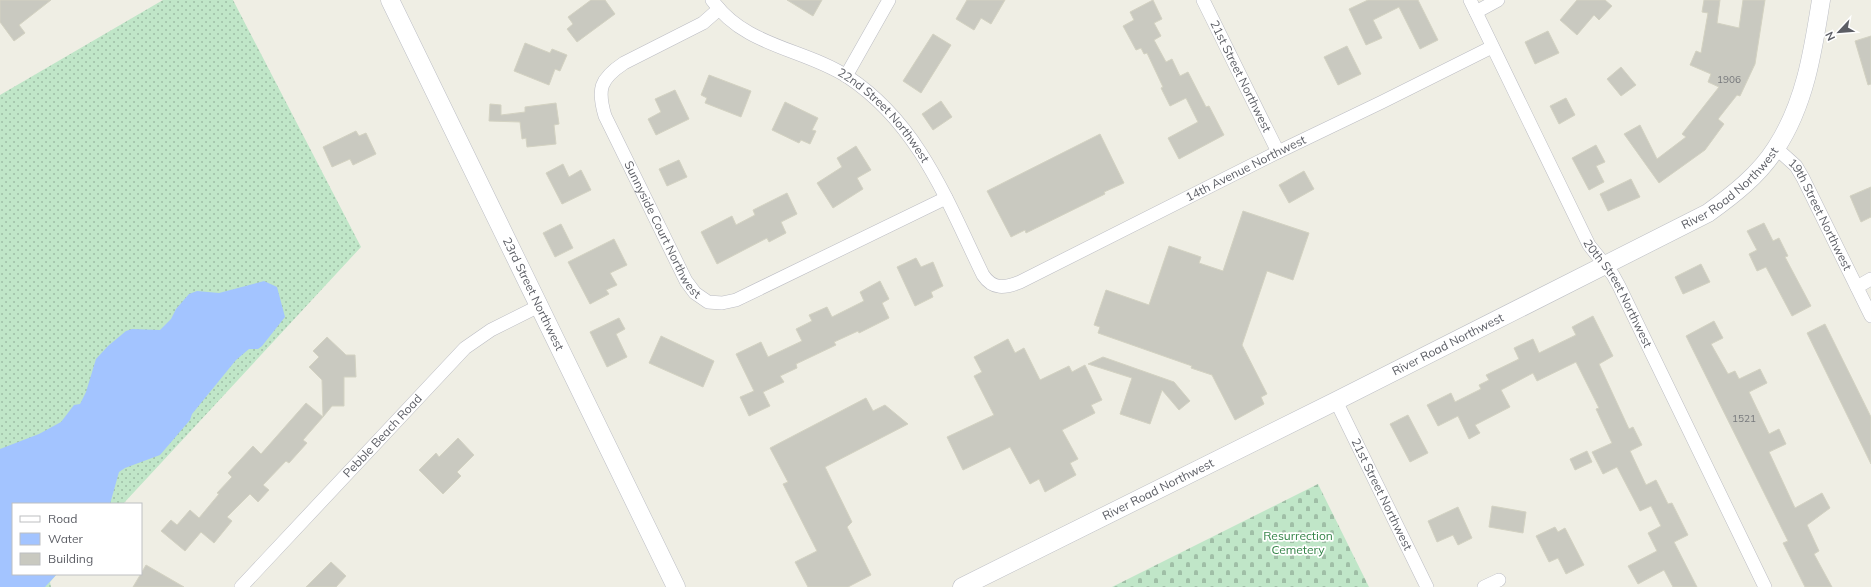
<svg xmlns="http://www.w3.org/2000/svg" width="1871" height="587" font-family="Mulish,sans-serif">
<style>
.grass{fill:url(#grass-dots)}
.cemetery{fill:url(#cemetery-stones)}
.water{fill:#a3c4ff}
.building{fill:#c9c9c0;stroke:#d3d2c2}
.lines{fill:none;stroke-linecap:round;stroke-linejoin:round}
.street-casing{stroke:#bbbcc3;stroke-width:14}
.secondary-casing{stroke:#bcbec5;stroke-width:19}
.street{stroke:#fff;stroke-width:13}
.secondary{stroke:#fff;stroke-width:18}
.labels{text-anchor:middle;stroke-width:3.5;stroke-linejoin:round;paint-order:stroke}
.number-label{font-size:10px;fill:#77797c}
.street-label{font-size:12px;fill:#5c5e65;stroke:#fff}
.park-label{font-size:12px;fill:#348448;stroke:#fff}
</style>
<defs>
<pattern id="grass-dots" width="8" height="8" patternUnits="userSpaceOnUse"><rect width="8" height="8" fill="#c0e6c8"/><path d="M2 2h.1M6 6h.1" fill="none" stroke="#9fbea6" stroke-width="1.8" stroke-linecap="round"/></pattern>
<pattern id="cemetery-stones" width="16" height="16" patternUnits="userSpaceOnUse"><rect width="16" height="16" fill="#c0e6c8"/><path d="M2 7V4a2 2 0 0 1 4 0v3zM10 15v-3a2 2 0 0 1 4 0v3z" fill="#9fbea6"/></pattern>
</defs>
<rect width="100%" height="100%" fill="#efeee4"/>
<path class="grass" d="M163 0H233L361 247 123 504H13V574H57L50 582 51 587H0V95Z"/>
<path class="cemetery" d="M1318 484 1369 587H1112Z"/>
<path class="water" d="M264 281 277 287 285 317 262 346 258 349H249L236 360 192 414 190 420 160 455 125 468 119 472 110 504H13V574H57L45 587H0V449L39 434 61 422 74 405 80 404 86 392 96 359 108 346 126 331 132 329 160 330 171 319 176 309 189 294 197 291 219 293Z"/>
<path class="building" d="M0 0H51L19 25 25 33 14 41 0 22Z
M591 0H605L615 14 577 42 567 29 573 24 568 17Z
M787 0H822L813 16Z
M967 0H1005L991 24 981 18 974 30 956 19Z
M1153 0 1162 19 1154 23 1161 36 1154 40 1166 62 1172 59 1180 76 1188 72 1206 107 1209 106 1224 135 1179 159 1168 138 1198 122 1186 98 1170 106 1161 88 1163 87 1147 53 1144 54 1141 48 1136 50 1123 26 1134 20 1130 12Z
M1368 0H1418L1438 40 1420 49 1399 7 1373 20 1382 38 1366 45 1349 9Z
M1577 0H1605L1612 6 1599 20 1594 15 1577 35 1560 20Z
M1704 0H1720L1717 23 1739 28 1743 0H1765L1755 64 1740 96 1737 95 1718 119 1724 124 1705 150 1659 183 1624 134 1640 125 1657 159 1686 137 1682 134 1719 87 1708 82 1711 74 1690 65 1696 51 1701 53 1708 13 1702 12Z
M1548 31 1559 53 1535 64 1525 42Z
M933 34 951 45 921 93 903 81Z
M1871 36V84L1868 85 1855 41Z
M525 43 550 53 552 49 567 55 560 71 555 69 549 85 514 71Z
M1347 46 1361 74 1338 85 1324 57Z
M1621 67 1636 85 1621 96 1607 79Z
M709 75 751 91 741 117 705 103 707 98 701 95Z
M675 90 689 119 656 135 648 119 661 112 655 99Z
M1566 98 1575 115 1559 124 1550 106Z
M941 101 952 117 933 130 922 114Z
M785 102 818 118 812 130 816 131 810 144 801 140 799 143 772 130Z
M556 103 559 124 554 125 556 144 527 147 526 138 522 139 520 122 489 121 490 104 501 105V115L525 112V107Z
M356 131 359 136 366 133 376 154 353 165 350 159 332 167 323 147Z
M1100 134 1124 183 1104 192 1105 194 1026 233 1025 230 1011 237 987 191Z
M1596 145 1605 162 1596 166 1604 182 1589 190 1572 158Z
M856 146 871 170 857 178 863 189 833 208 817 183 842 167 837 158Z
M679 160 687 177 667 186 659 169Z
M563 164 569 177 581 170 591 190 562 204 546 173Z
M1304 171 1314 189 1289 203 1279 185Z
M1631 179 1640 197 1608 211 1600 194Z
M1871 187V217L1861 222 1850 196Z
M787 193 797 214 781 222 786 233 769 242 767 238 717 264 701 232 732 216 736 225 755 215 753 210Z
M1243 211 1309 233 1293 280 1267 271 1242 345 1267 394 1261 397 1264 404 1235 420 1212 375 1191 368 1192 366 1098 333 1100 327 1094 325 1106 290 1149 305 1169 246 1201 257 1199 263 1223 271Z
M1764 223 1773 241 1779 238 1788 256 1785 257 1811 306 1792 316 1766 267 1757 271 1749 254 1757 250 1747 231Z
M561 224 573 248 555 257 543 233Z
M614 239 627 265 610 273 617 285 606 290 609 294 590 304 568 262Z
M916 258 921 267 933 262 943 286 931 292 933 297 915 306 897 267Z
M1701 264 1710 282 1683 294 1675 277Z
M880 281 889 299 882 303 889 318 859 333 858 331 834 342 836 345 796 364 797 368 780 376 784 382 763 392 770 406 749 416 740 397 754 391 736 354 761 342 768 357 802 341 796 329 812 321 809 315 827 307 832 317 864 301 860 292Z
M1593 316 1613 356 1599 364 1629 429 1633 427 1642 445 1630 451 1646 485 1656 480 1668 504 1672 503 1688 535 1674 542 1697 587H1673L1664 570 1638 584 1628 566 1657 551 1648 533 1661 526 1651 506 1640 511 1617 467 1603 474 1592 452 1612 443 1596 409 1599 408 1576 362 1537 381 1533 373 1501 390 1510 407 1475 425 1480 433 1469 439 1458 416 1438 426 1427 405 1451 393 1455 402 1481 389 1479 385 1489 380 1486 375 1519 359 1514 348 1533 339 1539 353 1576 335 1572 327Z
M619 318 625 329 616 334 627 357 607 367 590 332Z
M1714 321 1723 338 1711 344 1728 374 1735 371 1739 379 1760 369 1767 383 1749 392 1769 434 1779 429 1786 444 1769 452 1795 508 1822 493 1830 508 1807 525 1819 551 1814 554 1832 587H1805L1783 543 1788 541 1686 336Z
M1825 324 1871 417V464L1807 333Z
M661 336 714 361 703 387 649 363Z
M327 337 346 355H355L356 377H344V406H332L323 417 322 380 309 367 319 357 313 351Z
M1008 339 1015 353 1024 348 1040 380 1069 366 1072 372 1085 365 1102 400 1091 405 1095 413 1062 430 1078 459 1070 463 1076 475 1045 492 1039 479 1030 484 1010 447 963 470 947 437 994 415 974 376 982 372 974 357Z
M1103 357 1174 382 1190 401 1179 410 1162 390 1150 424 1120 414 1132 378 1088 364Z
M866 398 873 411 885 405 908 424 825 467 852 522 847 527 871 575 848 587H808L795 562 817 551 783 484 788 482 770 448Z
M306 403 323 417 303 440 307 443 289 463 286 461 263 485 269 490 258 502 250 494 227 517 232 521 214 543 201 532 185 551 161 531 171 520 177 525 190 510 199 518 219 494 217 493 232 477 228 473 253 446 261 454Z
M1408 415 1428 453 1410 462 1390 424Z
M458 438 474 455 457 472 461 476 443 494 419 470 436 453 439 457Z
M1587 451 1592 462 1575 470 1570 459Z
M1492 506 1526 512 1523 533 1489 527Z
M1458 507 1472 538 1458 545 1453 535 1437 542 1428 521Z
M1555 527 1558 532 1565 528 1584 565 1566 574 1558 558 1549 562 1536 536Z
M331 562 346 576 336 587H306Z
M146 565 184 587H133Z"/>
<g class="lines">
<g class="street-casing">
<g id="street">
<path id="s1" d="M712 0C745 47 803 48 848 77 919 124 947 201 983 275 993 290 1005 288 1020 282L1278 152 1382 102 1492 47"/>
<path id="s2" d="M1203 0 1278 152"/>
<path id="s3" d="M1470 0 1589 245 1613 275 1619 286 1765 587"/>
<path id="s4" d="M719 9 703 23 624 63C600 79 597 89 605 116L686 281 695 293 708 302 722 303 736 300 946 198"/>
<path d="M1476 12 1498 0"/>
<path d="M846 76 889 0"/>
<path id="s5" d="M1776 148 1796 166 1803 178 1871 316"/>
<path d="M1857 287 1871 279"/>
<path id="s6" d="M1336 401 1427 587"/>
<path id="s7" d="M241 587 465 348 491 330 539 306"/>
<path d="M1484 587 1499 580"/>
</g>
</g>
<g class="secondary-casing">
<g id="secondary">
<path id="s8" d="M390 0 676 587"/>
<path id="s9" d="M962 587 1336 401 1708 213C1733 195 1759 175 1776 148 1805 104 1813 51 1821 0"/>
</g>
</g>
<use href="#street" class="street"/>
<use href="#secondary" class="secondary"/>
</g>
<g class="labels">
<g class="number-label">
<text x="1729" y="83">1906</text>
<text x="1744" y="422">1521</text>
</g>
<g class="street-label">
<text dy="4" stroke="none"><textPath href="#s2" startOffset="85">21st Street Northwest</textPath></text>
<text dy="4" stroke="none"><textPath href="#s1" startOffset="211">22nd Street Northwest</textPath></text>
<text dy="4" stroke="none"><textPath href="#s1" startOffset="696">14th Avenue Northwest</textPath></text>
<text dy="4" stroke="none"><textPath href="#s9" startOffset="867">River Road Northwest</textPath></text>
<text dy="4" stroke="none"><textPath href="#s5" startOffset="81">19th Street Northwest</textPath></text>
<text dy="4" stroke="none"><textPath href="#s4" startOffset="300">Sunnyside Court Northwest</textPath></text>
<text dy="4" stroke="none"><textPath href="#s3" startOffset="329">20th Street Northwest</textPath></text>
<text dy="4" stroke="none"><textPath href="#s8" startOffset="327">23rd Street Northwest</textPath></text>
<text dy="4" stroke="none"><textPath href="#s9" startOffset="543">River Road Northwest</textPath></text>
<text dy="4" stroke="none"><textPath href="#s7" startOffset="207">Pebble Beach Road</textPath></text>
<text dy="4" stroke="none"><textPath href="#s9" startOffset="219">River Road Northwest</textPath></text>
<text dy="4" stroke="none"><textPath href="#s6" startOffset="104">21st Street Northwest</textPath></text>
</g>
<g class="park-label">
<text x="1298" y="540">Resurrection<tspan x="1298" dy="14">Cemetery</tspan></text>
</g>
</g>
<rect x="12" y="503" width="130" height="72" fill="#ffffff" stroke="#bebfc1"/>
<rect x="20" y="516" width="20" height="6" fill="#ffffff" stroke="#bebfc1"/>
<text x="48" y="523" font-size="12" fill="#5c5e65">Road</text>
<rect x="20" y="533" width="20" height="12" fill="#a3c4ff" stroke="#bebfc1"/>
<text x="48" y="543" font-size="12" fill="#5c5e65">Water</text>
<rect x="20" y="553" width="20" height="12" fill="#c9c9c0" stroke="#bebfc1"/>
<text x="48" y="563" font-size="12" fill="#5c5e65">Building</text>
<g transform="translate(1839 32) rotate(244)" stroke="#ffffff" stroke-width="3" paint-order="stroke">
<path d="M0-3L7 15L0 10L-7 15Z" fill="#5c5e65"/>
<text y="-6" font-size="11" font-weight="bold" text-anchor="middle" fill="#5c5e65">N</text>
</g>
</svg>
